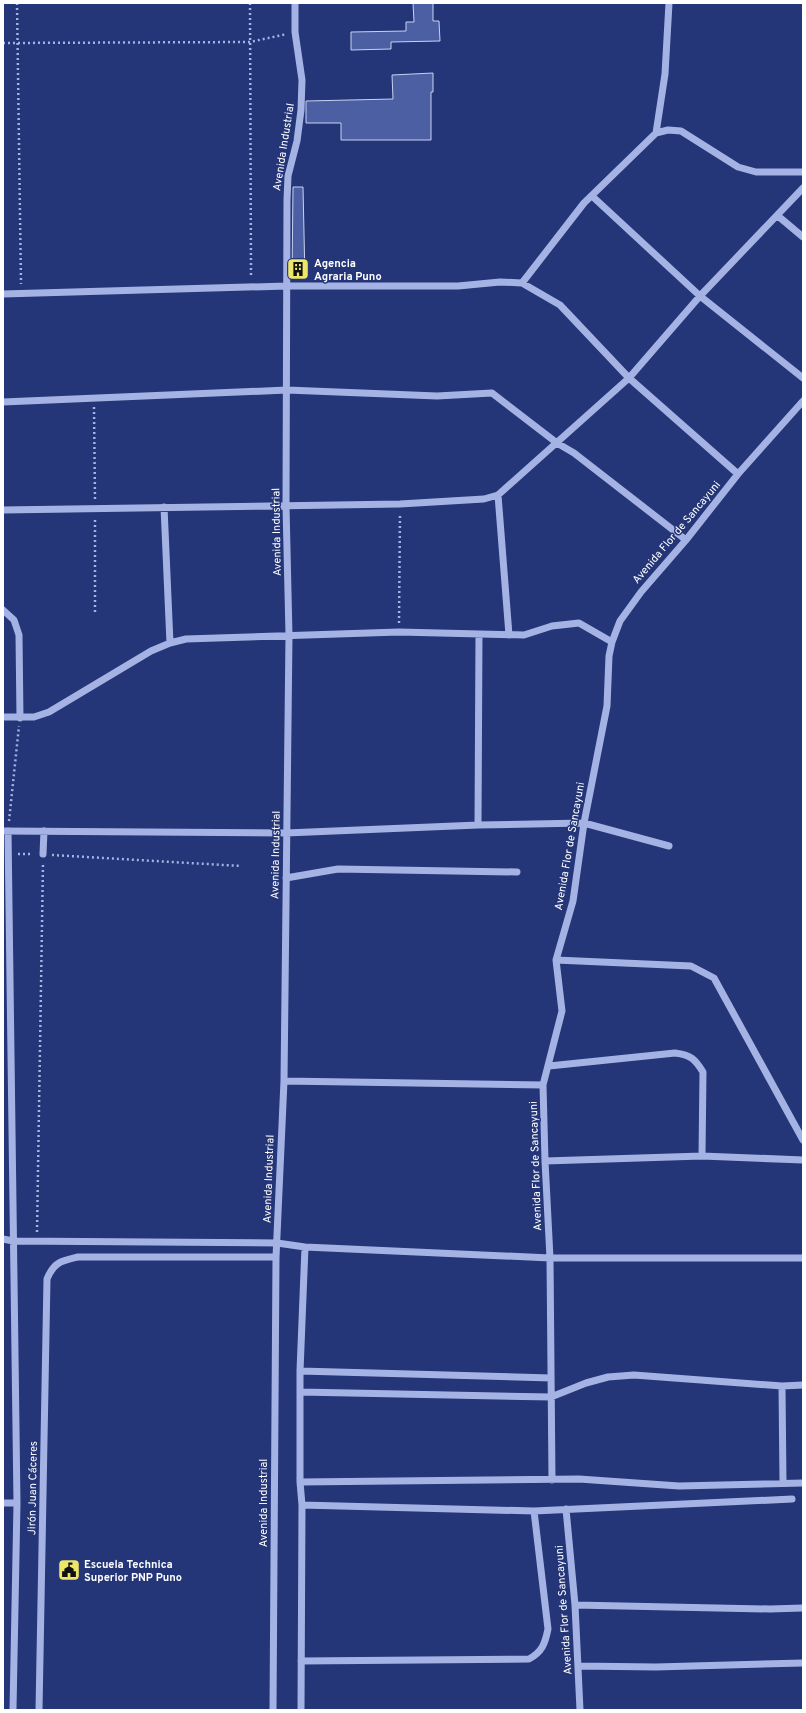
<svg xmlns="http://www.w3.org/2000/svg" width="806" height="1713" font-family="Overpass,sans-serif">
<style>
.building{fill:#4c5fa2;stroke:#c8d2f3}
.lines{fill:none;stroke-linecap:round;stroke-linejoin:round}
.path{stroke:#a5b3e4;stroke-width:2.5;stroke-dasharray:2 3;stroke-linecap:butt}
.minor{stroke:#a5b3e4;stroke-width:7}
.labels{text-anchor:middle;stroke-width:3;stroke-linejoin:round;paint-order:stroke}
.street-label{font-size:11px;fill:#fff;stroke:#243578}
.poi-label{font-size:11px;font-weight:bold;fill:#fff;stroke:#243578;text-anchor:start}
</style>
<rect width="100%" height="100%" fill="#243578"/>
<path class="building" d="M413 3H433V21H439L440 41 391 42V49L351 50V32L406 31V22H414Z
M433 73V92H431V140H341V123H306V101L393 99 392 75Z
M293 187H303L305 279H292Z"/>
<g class="lines">
<path class="path" d="M17 3 21 284
M250 3 251 277
M3 43 250 42 287 34
M94 407 95 500
M95 612V519
M399 623 400 514
M9 821 19 726
M18 854H33
M52 855 241 866
M37 1232 43 863"/>
<path class="minor" d="M656 133 668 130 681 131 738 167 756 172H803
M592 196 700 296 803 378
M778 216 803 237
M522 283 584 203 656 133 665 74 669 3
M3 294 287 286H458L500 282 522 283 560 305 629 378 738 474
M3 402 287 390 437 396 492 393 557 443 574 453 686 540
M498 495 509 635
M164 507 170 643
M3 510 400 504 484 499 498 495 629 378 700 296 803 188
M3 610 14 620 19 635 20 718
M3 717H34L49 712 151 651 170 643 186 639 399 632 524 635 552 626 579 623 612 642
M478 825 479 634
M3 831 286 833 478 825 584 823 669 846
M8 831 17 1503 13 1710
M43 854 44 831
M286 878 338 869 517 872
M556 960 691 966 714 978 803 1140
M549 1066 675 1053C691 1055 695 1059 703 1072L702 1156
M284 1081 543 1085
M545 1161 702 1156 803 1160
M3 1239 13 1241 277 1243 305 1247 550 1258H803
M300 1371 551 1378
M782 1386 783 1483
M300 1392 551 1397 586 1383 608 1377 634 1375 782 1386 803 1385
M552 1480 550 1258 545 1161 543 1085 562 1011 556 960 573 901 584 823 607 706 609 656 612 642 620 621 641 592 686 540 738 474 803 401
M300 1482 579 1479 679 1486 803 1483
M3 1503H17
M302 1505 534 1511 792 1499
M566 1509 575 1605 580 1710
M575 1605 770 1609 803 1608
M301 1661 529 1659C542 1652 545 1644 548 1629L534 1511
M578 1666 656 1667 803 1663
M39 1710 47 1279C54 1262 61 1261 78 1257H276
M273 1710 276 1257 284 1081 289 635 286 506 287 200 288 176 297 141 301 110 302 80 295 32V3
M301 1710 302 1505 300 1482V1371L305 1247"/>
</g>
<defs>
<g id="building-square" transform="scale(1.15)"><rect x="-9" y="-9" width="18" height="18" rx="4" fill="#eee669" stroke="#243578"/><path d="M-4-6H4V6H1V3H-1V6H-4ZM-2.5-4.3h1.7v1.8h-1.7ZM.8-4.3h1.7v1.8H.8ZM-2.5-1h1.7V.8h-1.7ZM.8-1h1.7V.8H.8Z" fill="#111"/></g>
<g id="civic-square" transform="scale(1.15)"><rect x="-9" y="-9" width="18" height="18" rx="4" fill="#eee669" stroke="#243578"/><path d="M-.6-6.5H3V-4.5H.6V-3L4-1V1h2V6H-6V1h2V-1L-.6-3ZM-1.2 2.5V6h2.4V2.5Z" fill="#111"/></g>
</defs>
<g fill-rule="evenodd">
<use href="#building-square" x="298" y="269"/>
<use href="#civic-square" x="69" y="1570"/>
</g>
<g class="labels">
<g class="street-label">
<text transform="translate(283 147) rotate(-81)" y="4">Avenida Industrial</text>
<text transform="translate(276 532) rotate(-91)" y="4">Avenida Industrial</text>
<text transform="translate(676 532) rotate(-50)" y="4">Avenida Flor de Sancayuni</text>
<text transform="translate(569 846) rotate(-80)" y="4">Avenida Flor de Sancayuni</text>
<text transform="translate(275 855) rotate(-89)" y="4">Avenida Industrial</text>
<text transform="translate(535 1166) rotate(-92)" y="4">Avenida Flor de Sancayuni</text>
<text transform="translate(268 1179) rotate(-88)" y="4">Avenida Industrial</text>
<text transform="translate(32 1488) rotate(-89)" y="4">Jirón Juan Cáceres</text>
<text transform="translate(263 1503) rotate(-90)" y="4">Avenida Industrial</text>
<text transform="translate(563 1610) rotate(-94)" y="4">Avenida Flor de Sancayuni</text>
</g>
<g class="poi-label">
<text x="314" y="267">Agencia<tspan x="314" dy="13">Agraria Puno</tspan></text>
<text x="84" y="1568">Escuela Technica<tspan x="84" dy="13">Superior PNP Puno</tspan></text>
</g>
</g>
<rect width="806" height="1713" fill="none" stroke="#ffffff" stroke-width="8"/>
</svg>
